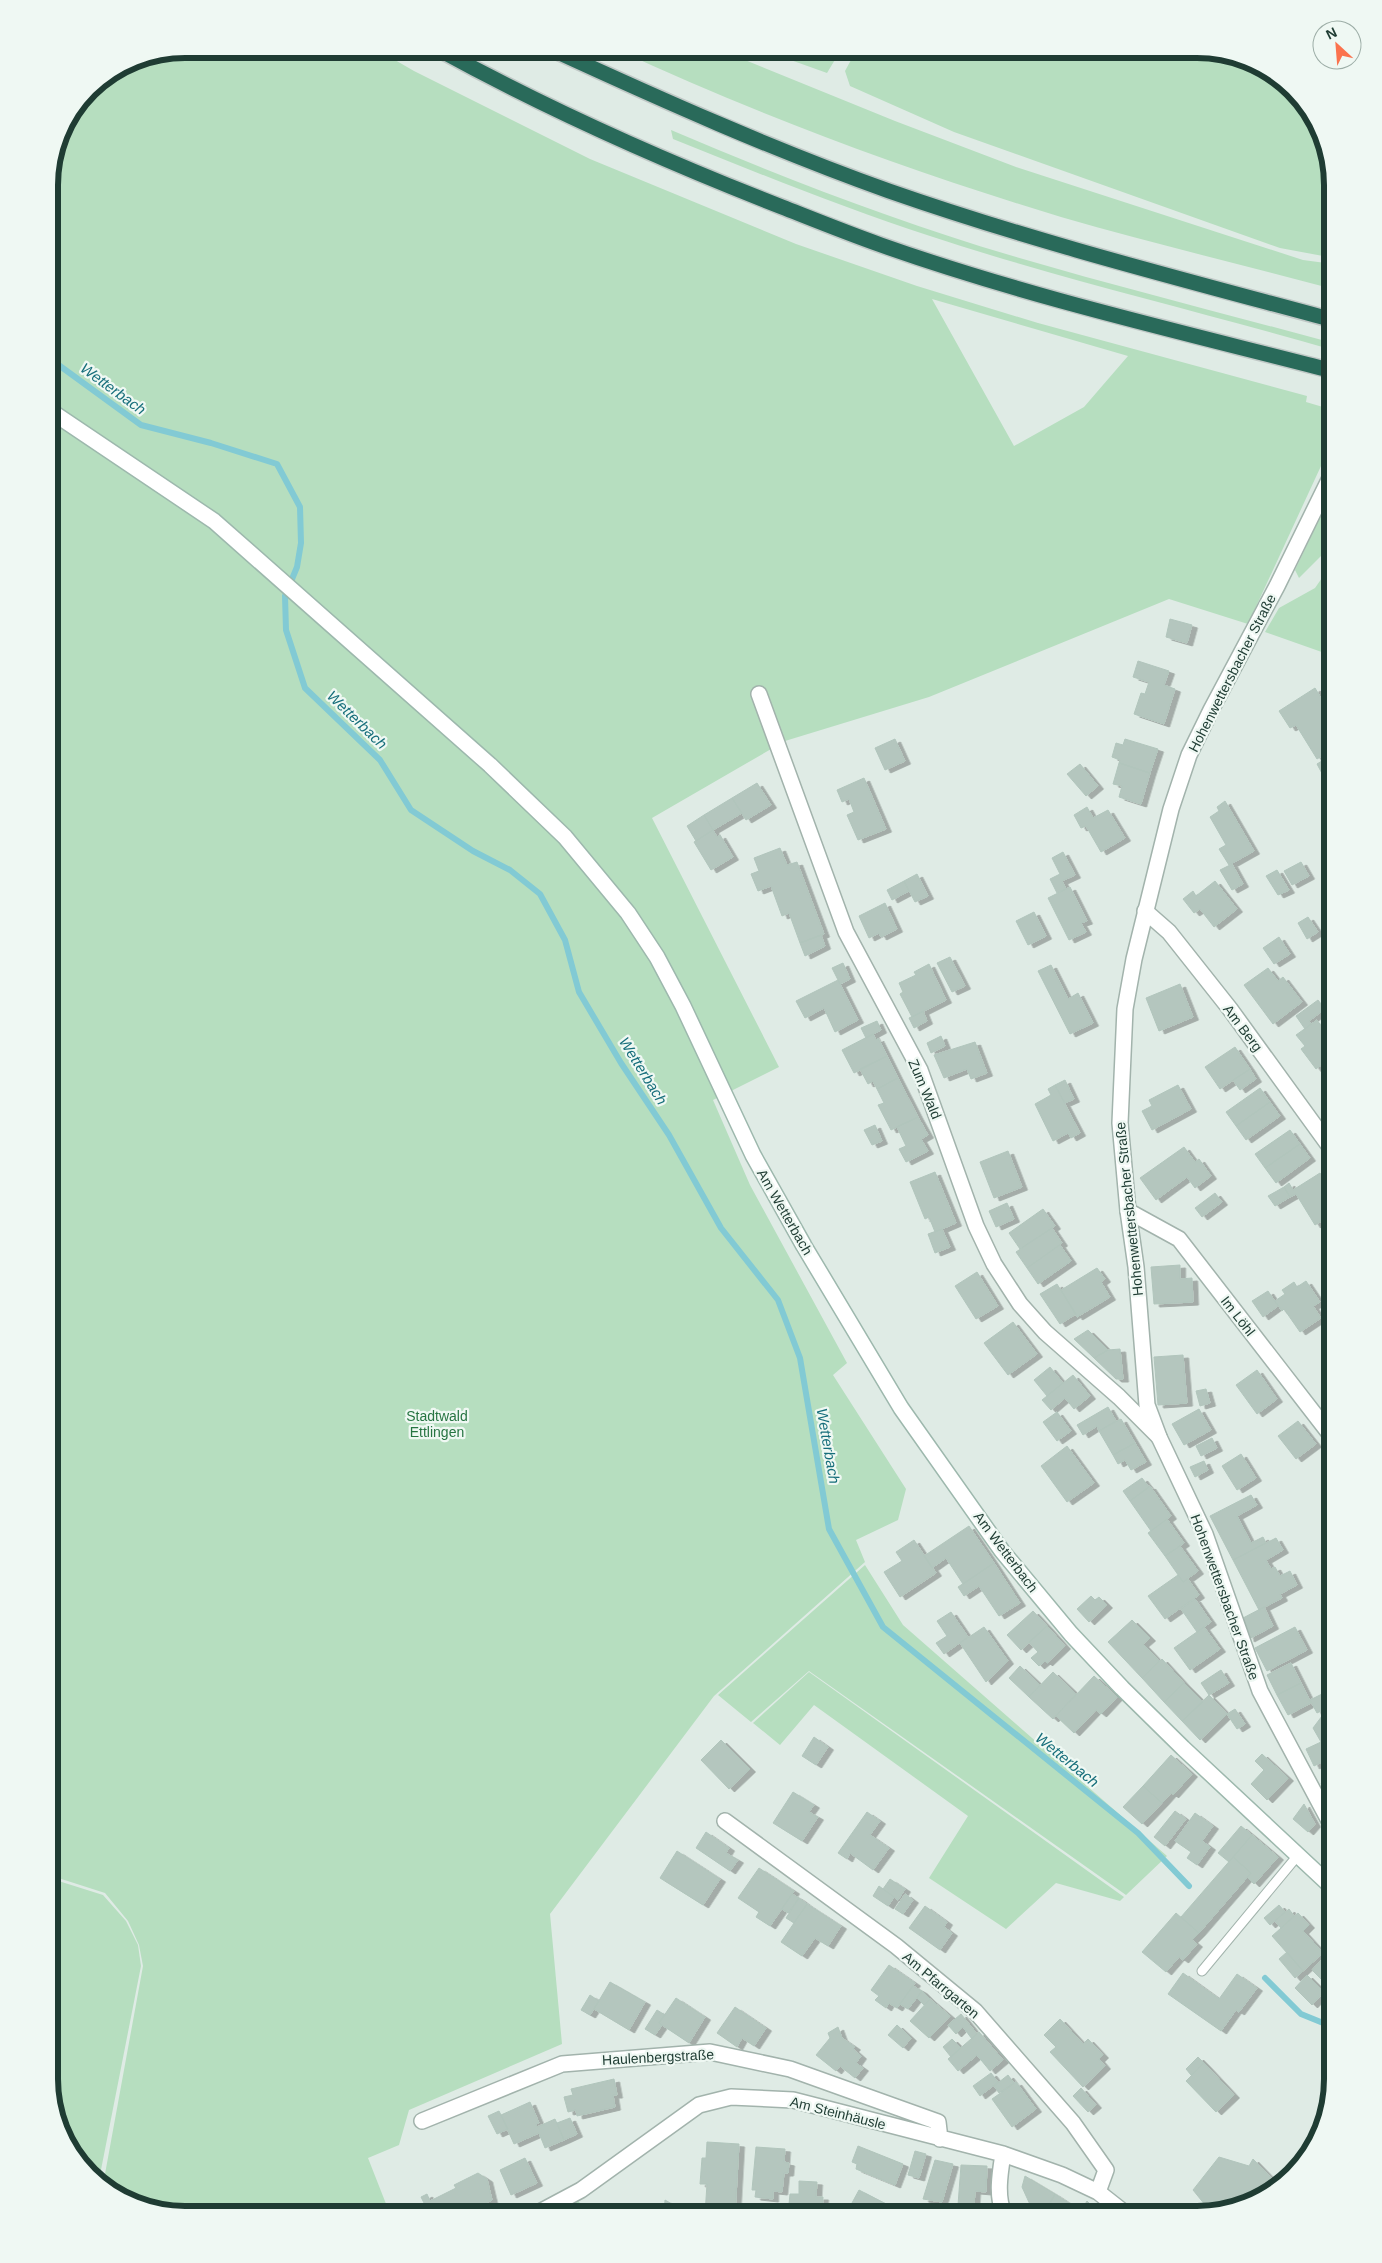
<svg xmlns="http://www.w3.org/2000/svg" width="1382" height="2263" font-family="Helvetica,sans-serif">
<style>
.green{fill:#b6debf;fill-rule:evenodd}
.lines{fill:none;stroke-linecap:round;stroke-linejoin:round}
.stream{stroke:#82cad4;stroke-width:6}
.building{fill:#b4c6be;stroke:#b1c5bc;filter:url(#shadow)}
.service-casing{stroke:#a2b3ac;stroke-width:11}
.minor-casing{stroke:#a2b3ac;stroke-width:18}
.tertiary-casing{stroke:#a2b3ac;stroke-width:18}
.secondary-casing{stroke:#9db8ad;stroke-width:18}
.motorway-casing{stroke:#c0c8c6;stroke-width:18}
.service{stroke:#fff;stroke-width:9}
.minor{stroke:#fff;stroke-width:15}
.tertiary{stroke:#fff;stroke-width:15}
.secondary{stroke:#fff;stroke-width:15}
.motorway{stroke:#296a5a;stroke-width:15}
.labels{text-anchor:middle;stroke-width:4.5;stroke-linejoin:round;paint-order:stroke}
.street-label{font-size:14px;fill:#1f3c33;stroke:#eff8f3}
.park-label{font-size:14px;fill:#277542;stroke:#eff8f3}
.water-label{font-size:15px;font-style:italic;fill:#166e7b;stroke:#eff8f3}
.rim{fill:none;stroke:#1f3c33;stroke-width:6}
</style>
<defs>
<filter id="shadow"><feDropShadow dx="5.5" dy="3" stdDeviation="0" flood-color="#0004"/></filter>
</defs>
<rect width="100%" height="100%" fill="#dfebe5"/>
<path class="green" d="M184 49H376L414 71 590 159 796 244 917 286 1038 323 1307 396 1306 402 1333 410V440L1248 624 1169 599 929 697 785 741 652 818 779 1067 713 1100 750 1185 847 1363 833 1375 906 1489 898 1520 856 1540 865 1562 714 1696 550 1914 562 2044 409 2110 399 2145 368 2158 390 2214H176L109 2192 103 2185 143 1966 139 1945 128 1921 105 1893 49 1875V176L59 132 89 88 133 59ZM932 299 1128 356 1084 407 1014 446Z
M616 49H718L895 121 1016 167 1303 260 1333 264V289C1243 265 1151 243 1061 217 909 171 760 116 616 49Z
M760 49H829L839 53 827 73Z
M857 49H1207L1273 71 1319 124 1333 184V246L1323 256 1280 248 954 132 850 86 845 71Z
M671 130C786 179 903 224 1023 259 1126 289 1230 315 1333 343V350C1199 311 1063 280 930 236 843 208 758 173 673 139Z
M1333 490V544L1299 578 1295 570Z
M1333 562V656L1265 632 1279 608 1315 588Z
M865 1565 903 1625 1167 1856 1126 1895 809 1671 751 1722 718 1695Z
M809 1672 1124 1897 1120 1901 1056 1883 1006 1929 929 1878 968 1816 814 1705 780 1745 753 1723Z
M49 1878 103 1895 126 1921 138 1945 141 1966 99 2180 63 2139 49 2079Z
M576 2199 591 2214H554Z"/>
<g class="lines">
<path class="stream" d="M49 358 141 425 211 443 277 464 300 507 301 543 297 567 285 596 286 630 305 688 380 760 411 810 473 851 510 870 540 894 565 940 579 992 621 1063 669 1135 721 1228 778 1300 800 1358 829 1529 883 1627 1138 1833 1189 1886
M1265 1978 1301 2014 1333 2027"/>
</g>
<path class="building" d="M1170 619 1192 625 1187 643 1166 637Z
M1138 661 1169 671 1164 685 1175 689 1164 724 1134 714 1141 693 1145 694 1149 682 1133 677Z
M1315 688 1333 718V749L1317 759 1296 725 1290 728 1279 711Z
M895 739 905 761 885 770 875 748Z
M1125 739 1158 749 1150 773 1119 763 1120 760 1112 757 1116 743 1123 745Z
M1333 754V777L1326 781 1317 764Z
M1119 763 1150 773 1141 804 1119 797 1122 786 1113 784Z
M1080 764 1098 786 1086 796 1067 774Z
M864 778 886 829 858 840 847 815 854 812 849 799 842 802 837 790Z
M757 783 771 805 746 820 732 798Z
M732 798 742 813 713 830 704 815Z
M1225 801 1254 851 1229 865 1219 849 1226 845 1210 817 1219 811 1217 807Z
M1087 807 1093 818 1108 810 1125 838 1101 852 1086 826 1081 828 1074 815Z
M704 815 713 830 696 841 687 826Z
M713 830 717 837 720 835 733 857 711 870 694 842Z
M780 848 787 865 797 862 824 934 800 943 789 913 782 916 771 886 758 891 751 874 759 871 754 858Z
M1063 852 1075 875 1062 881 1066 889 1057 893 1050 879 1060 874 1052 858Z
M1301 862 1309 876 1292 885 1284 871Z
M1232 864 1243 884 1232 890 1220 870Z
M1277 870 1289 890 1278 895 1266 876Z
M917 874 928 896 915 902 904 881Z
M904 881 909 891 892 900 887 890Z
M1215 881 1237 909 1214 927 1200 909 1194 913 1183 899 1193 891 1196 896Z
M1070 887 1087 921 1081 923 1086 932 1069 940 1048 898Z
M885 903 897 929 881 937 879 933 869 938 859 916Z
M1034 912 1046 936 1028 945 1016 921Z
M1308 917 1318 932 1307 939 1298 923Z
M821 935 825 946 805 956 800 943Z
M1279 937 1290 954 1274 964 1263 948Z
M950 957 965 986 952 992 937 963Z
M843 963 850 979 840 984 832 968Z
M929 964 946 1000 912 1017 900 994 903 992 899 983 916 975 914 972Z
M1051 965 1068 999 1078 993 1093 1023 1070 1034 1038 971Z
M1268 968 1278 981 1283 977 1302 1002 1273 1024 1244 985Z
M838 980 858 1020 835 1032 824 1008 805 1018 796 1001Z
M1180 984 1193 1017 1159 1031 1146 998Z
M1318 1000 1325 1009 1309 1021 1311 1024 1305 1029 1296 1016Z
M923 1011 927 1021 914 1028 909 1018Z
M1317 1020 1333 1043V1056L1316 1069 1301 1049 1305 1046 1296 1035Z
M877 1021 881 1030 866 1038 861 1028Z
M873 1034 876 1040 878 1038 887 1056 854 1073 842 1050Z
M941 1036 945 1046 931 1053 927 1043Z
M975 1042 987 1073 971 1079 967 1069 944 1078 934 1055Z
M1235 1047 1250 1069 1220 1089 1205 1067Z
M887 1056 898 1078 877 1089 873 1081 868 1084 860 1069Z
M1250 1069 1256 1079 1240 1090 1233 1080Z
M898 1078 918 1117 891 1130 878 1105 884 1103 877 1089Z
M1065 1080 1074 1099 1065 1103 1055 1085Z
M1055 1085 1080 1133 1071 1138 1068 1133 1053 1141 1035 1104 1051 1095 1048 1089Z
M1178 1085 1191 1109 1152 1130 1142 1111 1152 1106 1149 1100Z
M1260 1088 1270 1102 1236 1126 1226 1112Z
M1270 1102 1280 1116 1246 1140 1236 1126Z
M918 1117 928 1135 921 1139 928 1151 906 1162 899 1149 906 1146 897 1127Z
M875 1125 882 1141 872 1145 864 1130Z
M1290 1130 1300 1144 1265 1168 1255 1154Z
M1300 1144 1310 1158 1276 1183 1265 1168Z
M1184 1147 1195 1162 1199 1159 1211 1176 1195 1188 1187 1177 1156 1200 1140 1178Z
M1008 1151 1022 1187 994 1198 980 1162Z
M935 1172 956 1223 935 1232 929 1217 925 1219 910 1182Z
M1320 1173 1333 1193V1214L1315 1225 1296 1194 1290 1197 1284 1187 1289 1183 1293 1190Z
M1284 1187 1290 1197 1275 1206 1268 1196Z
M1215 1193 1222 1202 1202 1217 1195 1208Z
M1007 1203 1014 1219 996 1227 989 1211Z
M1043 1209 1055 1226 1020 1249 1009 1233Z
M1052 1228 1062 1243 1027 1268 1016 1252Z
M942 1229 950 1247 935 1253 928 1234Z
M1060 1245 1071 1261 1038 1284 1027 1268Z
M1180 1265V1279L1192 1278 1193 1302 1154 1304 1151 1267Z
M1097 1268 1105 1279 1101 1282 1110 1297 1077 1317 1061 1290Z
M977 1272 998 1306 976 1319 955 1286Z
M1306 1281 1320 1302 1313 1306 1321 1318 1300 1332 1284 1309 1282 1311 1275 1301 1285 1294 1282 1290 1294 1282 1297 1287Z
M1057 1284 1076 1314 1060 1324 1040 1294Z
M1268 1291 1278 1306 1263 1317 1252 1301Z
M1013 1322 1037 1354 1008 1375 984 1343Z
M1088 1330 1108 1350 1094 1358 1074 1339Z
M1120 1349 1123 1379H1116L1094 1358 1108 1350Z
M1183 1355 1187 1403 1158 1405 1154 1357Z
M1050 1367 1063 1383 1047 1396 1034 1380Z
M1257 1370 1277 1399 1257 1414 1236 1385Z
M1073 1375 1090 1396 1074 1409 1065 1398 1051 1410 1042 1400Z
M1206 1389 1210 1403 1200 1406 1196 1391Z
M1108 1407 1116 1421 1099 1431 1097 1426 1083 1435 1077 1425Z
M1199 1409 1211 1430 1184 1445 1172 1424Z
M1057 1412 1071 1431 1057 1441 1043 1422Z
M1121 1419 1135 1443 1113 1455 1099 1431Z
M1298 1421 1316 1444 1296 1459 1278 1436Z
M1212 1438 1217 1448 1201 1456 1196 1446Z
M1135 1443 1146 1462 1131 1470 1125 1460 1118 1464 1113 1455Z
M1067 1446 1094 1483 1067 1502 1041 1466Z
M1241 1454 1256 1478 1237 1490 1222 1466Z
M1204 1461 1208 1470 1195 1477 1190 1467Z
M1142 1478 1149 1487 1130 1501 1123 1491Z
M1150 1486 1171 1516 1151 1531 1130 1501Z
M1251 1495 1257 1505 1237 1516 1251 1543 1263 1537 1266 1543 1233 1560 1210 1516Z
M1167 1519 1184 1543 1165 1556 1148 1533Z
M969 1526 994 1563 963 1584 946 1558 932 1568 924 1556Z
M1276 1538 1283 1550 1266 1560 1271 1569 1275 1567 1280 1576 1290 1571 1297 1585 1280 1594 1282 1598 1259 1610 1233 1560Z
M914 1540 936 1573 900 1597 884 1572 902 1561 896 1552Z
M1180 1546 1198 1571 1183 1582 1165 1556Z
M994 1563 1020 1603 999 1616 979 1586 964 1596 958 1587Z
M1178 1575 1183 1582 1188 1579 1199 1595 1165 1619 1148 1596Z
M1091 1596 1095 1600 1099 1597 1107 1605 1089 1622 1077 1609Z
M1195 1599 1211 1622 1197 1632 1181 1609Z
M1264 1607 1273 1626 1249 1639 1243 1618Z
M1033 1611 1047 1626 1021 1650 1007 1635Z
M951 1612 968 1637 944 1654 936 1643 947 1636 937 1621Z
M1132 1620 1150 1638 1143 1644 1159 1661 1142 1678 1108 1642Z
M1047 1626 1065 1646 1047 1663 1045 1661 1039 1666 1031 1658 1038 1652 1029 1642Z
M984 1627 1008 1661 986 1682 960 1643Z
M1204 1627 1220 1649 1190 1670 1174 1648Z
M1295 1627 1307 1650 1267 1671 1255 1648Z
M1162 1659 1184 1683 1164 1702 1142 1678Z
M1291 1663 1301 1683 1277 1695 1267 1675Z
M1020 1666 1040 1685 1029 1697 1009 1678Z
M1221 1670 1229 1683 1209 1695 1201 1683Z
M1053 1672 1076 1694 1053 1719 1029 1697Z
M1094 1676 1117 1697 1101 1714 1096 1710 1074 1733 1056 1716Z
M1184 1683 1203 1702 1182 1721 1164 1702Z
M1301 1683 1311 1703 1288 1715 1277 1695Z
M1324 1693 1331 1706 1317 1713 1310 1700Z
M1209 1695 1227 1714 1200 1740 1182 1721Z
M1235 1709 1245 1724 1237 1729 1227 1714Z
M1333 1710V1732L1331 1733 1322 1716Z
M1322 1716 1333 1736V1756L1314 1766 1306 1749 1321 1742 1313 1728Z
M814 1737 828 1747 816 1765 802 1756Z
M721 1740 750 1769 729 1789 701 1760Z
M1262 1754 1288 1778 1267 1800 1251 1784 1264 1770 1255 1761Z
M1171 1755 1192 1774 1173 1795 1171 1793 1162 1803 1143 1786Z
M1333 1776V1803L1332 1804 1321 1783Z
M1143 1786 1162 1803 1142 1824 1123 1807Z
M793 1792 814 1805 809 1812 818 1817 802 1841 773 1823Z
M1304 1804 1315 1824 1308 1832 1293 1819Z
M1175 1811 1186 1819 1165 1846 1154 1837Z
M867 1812 880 1821 870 1835 889 1848 873 1870 850 1853 847 1859 838 1853Z
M1195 1813 1213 1826 1202 1841 1210 1847 1197 1865 1187 1858 1191 1852 1175 1841Z
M1241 1826 1252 1835 1229 1862 1218 1853Z
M706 1832 729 1848 726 1853 738 1860 730 1871 696 1848Z
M1252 1835 1278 1857 1254 1884 1247 1877 1251 1873 1233 1857Z
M677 1851 720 1879 703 1905 660 1878Z
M1233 1857 1251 1873 1199 1933 1181 1917Z
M759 1868 794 1891 770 1926 756 1917 759 1912 738 1898Z
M890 1879 905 1889 898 1900 883 1889Z
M879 1886 894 1897 888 1906 873 1896Z
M792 1894 799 1898 788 1913 782 1909Z
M905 1894 913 1900 903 1914 895 1909Z
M799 1898 807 1904 794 1923 786 1918Z
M807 1904 841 1926 828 1946 815 1938 802 1956 781 1942Z
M1279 1905 1285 1912 1270 1925 1264 1918Z
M925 1906 947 1922 944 1927 952 1933 940 1950 909 1928Z
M1289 1909 1294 1916 1281 1928 1275 1921Z
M1176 1913 1199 1933 1192 1940 1197 1944 1183 1960 1179 1957 1166 1972 1142 1952Z
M1298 1913 1309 1925 1303 1931 1323 1953 1303 1971 1272 1936Z
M1333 1948V1985L1330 1988 1312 1970Z
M1287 1952 1303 1971 1295 1978 1279 1959Z
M889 1965 915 1983 897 2008 889 2003 886 2008 875 2000 879 1996 871 1990Z
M1183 1973 1219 1999 1237 1974 1257 1988 1239 2012 1236 2010 1221 2031 1168 1994Z
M1307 1975 1324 1992 1312 2005 1295 1988Z
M610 1982 645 2002 629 2030 594 2009Z
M913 1986 922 1991 908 2009 900 2004Z
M922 1991 930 1999 924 2005 917 1998Z
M590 1995 599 2001 590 2015 581 2010Z
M676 1998 705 2017 689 2043 659 2023Z
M930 1999 950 2016 929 2038 910 2021Z
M735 2007 766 2028 754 2046 742 2038 737 2047 717 2033Z
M657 2010 665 2015 659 2023 662 2025 655 2035 645 2029Z
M961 2014 977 2034 972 2039 963 2027 956 2034 948 2025Z
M1060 2019 1083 2044 1088 2039 1103 2055 1099 2059 1105 2066 1083 2087 1050 2052 1056 2047 1044 2035Z
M897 2025 911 2038 903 2048 888 2035Z
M838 2027 842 2038 855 2047 853 2049 861 2056 856 2063 863 2068 855 2078 840 2066 836 2071 816 2055 830 2038 828 2033Z
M979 2032 1003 2060 990 2071 977 2055 958 2071 948 2059Z
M952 2039 961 2048 951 2057 943 2047Z
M1198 2057 1204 2063 1191 2075 1186 2069Z
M1204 2063 1234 2095 1216 2112 1186 2081Z
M991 2073 998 2082 980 2096 973 2086Z
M1008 2075 1014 2083 999 2093 994 2086Z
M614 2079 617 2095H613L615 2107 577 2116 576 2110 568 2112 564 2097 573 2095 571 2089Z
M1016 2082 1036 2109 1012 2127 992 2099Z
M1081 2088 1096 2105 1088 2112 1073 2096Z
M530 2102 539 2123 536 2124 537 2127 555 2119 564 2140 545 2148 539 2133 514 2144 501 2115Z
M499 2111 508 2129 497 2134 488 2116Z
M570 2118 577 2134 564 2140 557 2123Z
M707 2142 739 2144 735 2214H705L707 2184H700L702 2158H706Z
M858 2146 903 2164 895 2185 856 2169 857 2164 852 2162Z
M756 2147 785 2149 784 2162 789 2163 788 2173H784L782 2192 773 2191V2199L755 2197 756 2190H752Z
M915 2151 926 2154 919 2178 908 2175Z
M1219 2157 1249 2166 1253 2159 1277 2184 1258 2200 1210 2211 1193 2190Z
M525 2158 537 2183 511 2195 500 2170Z
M935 2160 953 2164 942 2202 923 2199Z
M961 2165 987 2166 986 2192 975 2191 974 2206 958 2205Z
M478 2173 487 2179 492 2200 463 2214H436L432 2206 427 2209 421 2197 427 2194 430 2201 456 2188 454 2185Z
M1025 2176 1055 2194 1044 2213 1032 2209 1022 2187Z
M799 2181 817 2182 816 2197H823L822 2214H788L790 2194H799Z
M859 2190 894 2208 890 2214H846Z
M1055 2194 1081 2211 1087 2201 1099 2213 1045 2214Z
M665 2200 686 2212V2214H664Z"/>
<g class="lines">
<g class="service-casing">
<path id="service" d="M1202 1971 1299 1854"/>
</g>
<g class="minor-casing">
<path id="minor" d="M759 694 846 932 920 1070 976 1226 994 1264 1020 1304 1045 1332 1119 1397 1159 1437
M1145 911 1169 932 1230 1009 1333 1151
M1128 1211 1179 1239 1333 1438
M725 1821 896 1946 975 2011 1073 2123 1106 2170 1098 2192
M422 2121 562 2064 710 2052 790 2069 938 2122 940 2139
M1003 2154C1000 2173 996 2196 1004 2214
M536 2214 581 2190 699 2105 731 2097 793 2100 1003 2154 1062 2175 1098 2192 1126 2214"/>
</g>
<g class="tertiary-casing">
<path id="tertiary" d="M1333 1828 1260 1691 1205 1534 1159 1437 1147 1405 1136 1267 1128 1211 1120 1123 1125 1009 1134 959 1171 809 1189 755 1211 710 1277 586 1333 472"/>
</g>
<g class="secondary-casing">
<path id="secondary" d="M49 410 214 521 490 765 565 837 628 913 657 957 683 1006 753 1155 804 1246 901 1408 1002 1551 1071 1634 1122 1688 1183 1748 1333 1888"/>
</g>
<g class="motorway-casing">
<path id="motorway" d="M438 49C549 110 664 161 782 207 815 220 847 233 881 245 1028 297 1182 332 1333 371
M551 49C662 100 774 150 889 191 1035 242 1185 280 1333 320"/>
</g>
<use href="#service" class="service"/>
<use href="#minor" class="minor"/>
<use href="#tertiary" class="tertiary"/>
<use href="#secondary" class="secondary"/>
<use href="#motorway" class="motorway"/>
</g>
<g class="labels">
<g class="street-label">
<text transform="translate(1232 673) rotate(-63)" y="5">Hohenwettersbacher Straße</text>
<text transform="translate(1243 1028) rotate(53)" y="5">Am Berg</text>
<text transform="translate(925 1089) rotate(67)" y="5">Zum Wald</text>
<text transform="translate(1129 1209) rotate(-96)" y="5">Hohenwettersbacher Straße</text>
<text transform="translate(785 1212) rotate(60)" y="5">Am Wetterbach</text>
<text transform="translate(1238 1316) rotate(52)" y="5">Im Löhl</text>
<text transform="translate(1006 1552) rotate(53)" y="5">Am Wetterbach</text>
<text transform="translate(1225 1597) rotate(70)" y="5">Hohenwettersbacher Straße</text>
<text transform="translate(941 1985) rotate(40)" y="5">Am Pfarrgarten</text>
<text transform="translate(658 2057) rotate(-3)" y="5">Haulenbergstraße</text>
<text transform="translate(838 2113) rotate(14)" y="5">Am Steinhäusle</text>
</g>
<g class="park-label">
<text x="437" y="1421">Stadtwald<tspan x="437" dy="16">Ettlingen</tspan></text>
</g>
<g class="water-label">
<text transform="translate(113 389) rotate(36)" y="5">Wetterbach</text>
<text transform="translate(357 720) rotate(44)" y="5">Wetterbach</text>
<text transform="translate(643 1071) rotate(58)" y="5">Wetterbach</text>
<text transform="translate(828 1446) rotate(80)" y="5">Wetterbach</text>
<text transform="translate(1067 1760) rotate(39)" y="5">Wetterbach</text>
</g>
</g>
<path d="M0 0H1382V2263H0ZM185 58H1197A127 127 0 0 1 1324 185V2079A127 127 0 0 1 1197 2206H185A127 127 0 0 1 58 2079V185A127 127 0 0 1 185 58Z" fill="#eff8f3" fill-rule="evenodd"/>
<path class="rim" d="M185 58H1197A127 127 0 0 1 1324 185V2079A127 127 0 0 1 1197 2206H185A127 127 0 0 1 58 2079V185A127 127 0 0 1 185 58Z"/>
<g transform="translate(1337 45) rotate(334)"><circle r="24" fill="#eff8f3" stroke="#9cada6"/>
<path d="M0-4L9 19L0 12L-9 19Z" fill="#fb724d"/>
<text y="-8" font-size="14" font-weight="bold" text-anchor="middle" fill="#1f3c33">N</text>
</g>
</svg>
